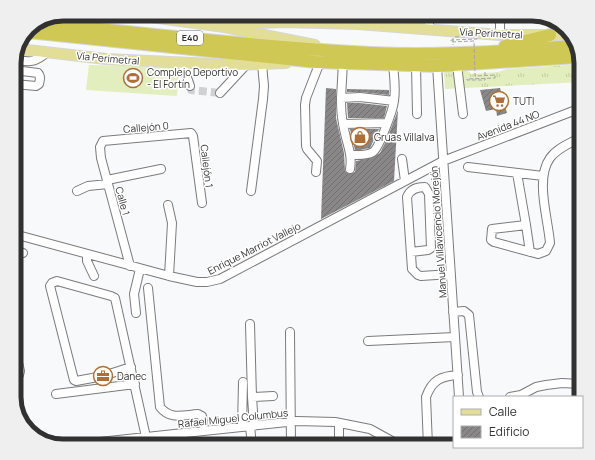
<svg xmlns="http://www.w3.org/2000/svg" width="595" height="460" font-family="Manrope,sans-serif">
<style>
.grass{fill:url(#grass-tufts)}
.pitch{fill:#e2eebd}
.building{fill:url(#building-hatch)}
.lines{fill:none;stroke-linecap:round;stroke-linejoin:round}
.minor-tunnel{stroke:#d0d1d2;stroke-width:8;stroke-dasharray:8 4;stroke-linecap:butt}
.minor-casing{stroke:#7b7b7d;stroke-width:10}
.major-casing{stroke:#d6d6d6;stroke-width:12}
.highway-casing{stroke:#d6d6d6;stroke-width:14}
.path{stroke:#a4a5a6;stroke-width:1;stroke-dasharray:4 2;stroke-linecap:butt}
.minor{stroke:#fff;stroke-width:8}
.major{stroke:#e2de98;stroke-width:10}
.highway{stroke:#cfc854;stroke-width:12}
.path-bridge{stroke:#a4a5a6;stroke-width:1;stroke-dasharray:4 2;stroke-linecap:butt}
.labels{text-anchor:middle;stroke-width:3;stroke-linejoin:round;paint-order:stroke}
.shield{fill:#fff;stroke:#6f6f70;stroke-width:1}
.shield-label{font-size:9px;font-weight:bold;fill:#313132}
.street-label{font-size:10px;fill:#313132;stroke:#fff}
.poi-label{font-size:10px;fill:#313132;stroke:#fff;text-anchor:start}
.rim{fill:none;stroke:#313132;stroke-width:5}
</style>
<defs>
<pattern id="grass-tufts" width="24" height="20" patternUnits="userSpaceOnUse"><rect width="24" height="20" fill="#e2eebd"/><path d="M3 7l-1-3M5 7V3M7 7l1-3M15 17l-1-3M17 17v-4M19 17l1-3" fill="none" stroke="#c2cda3"/></pattern>
<pattern id="building-hatch" width="6" height="6" patternUnits="userSpaceOnUse"><rect width="6" height="6" fill="#898787"/><path d="M-1 1l2-2M0 6l6-6M5 7l2-2" fill="none" stroke="#716f6f"/></pattern>
</defs>
<rect width="100%" height="100%" fill="#f8f9fa"/>
<path class="grass" d="M581 64V82L445 89 444 74 447 70H466L469 72 471 74 498 72 507 69Z"/>
<path class="pitch" d="M89 65 179 67 177 96 86 90Z"/>
<path class="building" d="M326 88 336 89V118L344 153 345 171 349 174 355 172 356 161 372 158 380 153 387 139 398 110 394 181 321 219Z
M500 88 507 113 497 116 496 109 486 111 480 90Z
M347 89 389 90V95L361 92H347Z
M347 103H360L387 106 384 118H348Z
M350 129H379L370 148 359 150H355Z"/>
<g class="lines">
<path class="minor-tunnel" d="M190 86 191 90 220 93"/>
<g class="minor-casing">
<path id="minor" d="M358 14V24
M429 14V30
M500 35V14
M14 60C29 62 36 63 47 52
M182 63 190 86
M416 65 417 114
M457 65 463 114
M437 66 459 397
M14 84 36 86 39 84C40 80 41 76 38 73L14 70
M220 93 246 65
M341 98 343 62
M343 124 387 123
M579 138 581 146
M351 155C358 155 367 156 373 152 379 148 393 110 394 101 396 89 394 76 393 64
M402 159 405 181
M468 167 543 176
M350 169C353 153 345 140 343 123 341 115 341 107 341 98L360 97 394 101
M316 172 317 161 307 149 306 146 305 105 306 98 320 62
M517 173 526 225 492 229 491 240 494 242 538 254 546 251 550 243C548 218 535 179 550 158 557 148 571 143 581 137
M107 180 161 169
M77 191 88 186 108 184
M251 191 263 99 264 86 262 64
M168 205 172 223 169 276
M526 225 530 252
M14 234 169 276 197 282H207L220 279 443 161 581 108
M14 250 23 253
M411 252 428 250 431 248 429 194 425 187C417 187 410 189 407 197L412 269 418 275 421 276 451 274
M87 254V261L94 276
M130 266 101 158 100 147 103 141 191 133 193 136 202 203
M148 288 160 407C170 420 183 415 198 414L202 416 204 431
M453 312 464 311 469 315 477 392 479 397
M136 313 134 294 140 269
M250 324 252 397
M290 332 291 446
M368 341 455 337
M131 367 103 376 76 381 74 380 50 286 52 283 57 281 111 296 115 298 146 437
M14 380 19 375 20 371 14 345
M56 394 135 384
M14 397 16 403
M510 397 521 395 536 387 546 385 562 383 581 384
M339 423V446
M250 426 252 446
M254 426 252 397 273 396
M242 427 243 382
M62 446 297 421 335 422 370 429 401 446
M428 446 426 397C432 380 441 376 458 375"/>
</g>
<g class="major-casing">
<path id="major" d="M129 14 224 27 315 45
M224 27 238 24 284 22 358 24 500 35H567
M19 49 106 59 235 65 286 63"/>
</g>
<g class="highway-casing">
<path id="highway" d="M40 23C150 34 260 47 371 53 438 56 506 52 573 46
M28 32 317 62 437 66 578 57
M505 46 550 35"/>
</g>
<path class="path" d="M453 38V45
M485 72V80"/>
<use href="#minor" class="minor"/>
<use href="#major" class="major"/>
<use href="#highway" class="highway"/>
<path class="path-bridge" d="M455 37 477 36V39L451 40V42L474 41 475 76 495 75V78L467 79V80H485"/>
</g>
<defs>
<g id="stadium-ring" transform="scale(1)"><circle r="9.5" fill="#fff" stroke="#ae6f36" stroke-width="1.5"/><path d="M0-5a6.5 5 0 1 0 0 10a6.5 5 0 1 0 0-10ZM-3.5-1.8h7v3.6h-7Z" fill="#ae6f36"/></g>
<g id="supermarket-ring" transform="scale(1)"><circle r="9.5" fill="#fff" stroke="#ae6f36" stroke-width="1.5"/><path d="M-6-5.5h2.5l.6 2H6L4.5 2H-2.5L-4.4-4H-6ZM-1.5 3.2a1.3 1.3 0 1 0 .1 0ZM3 3.2a1.3 1.3 0 1 0 .1 0Z" fill="#ae6f36"/></g>
<g id="shop-ring" transform="scale(1)"><circle r="9.5" fill="#fff" stroke="#ae6f36" stroke-width="1.5"/><path d="M-5-2.5h2.3a2.7 3.5 0 0 1 5.4 0H5L5.5 6h-11ZM-1.5-2.5h3a1.5 2.3 0 0 0-3 0Z" fill="#ae6f36"/></g>
<g id="office-ring" transform="scale(1)"><circle r="9.5" fill="#fff" stroke="#ae6f36" stroke-width="1.5"/><path d="M-6-3h4V-5.5h4V-3h4V5H-6ZM-1-4.5V-3h2v-1.5ZM-6 0V1H6V0Z" fill="#ae6f36"/></g>
</defs>
<g fill-rule="evenodd">
<use href="#stadium-ring" x="133" y="78"/>
<use href="#supermarket-ring" x="499" y="101"/>
<use href="#shop-ring" x="360" y="137"/>
<use href="#office-ring" x="103" y="376"/>
</g>
<g class="labels">
<rect class="shield" x="177" y="31" width="26" height="14" rx="3"/>
<g class="shield-label">
<text x="190" y="41">E40</text>
</g>
<g class="street-label">
<text transform="translate(491 33) rotate(3)" y="4">Vía Perimetral</text>
<text transform="translate(108 58) rotate(5)" y="4">Vía Perimetral</text>
<text transform="translate(508 125) rotate(-21)" y="4">Avenida 44 NO</text>
<text transform="translate(146 127) rotate(-5)" y="4">Callejón 0</text>
<text transform="translate(207 166) rotate(83)" y="4">Callejón 1</text>
<text transform="translate(123 201) rotate(75)" y="4">Calle 1</text>
<text transform="translate(438 232) rotate(-94)" y="4">Manuel Villavicencio Morejón</text>
<text transform="translate(254 248) rotate(-27)" y="4">Enrique Marriot Vallejo</text>
<text transform="translate(233 418) rotate(-6)" y="4">Rafael Miguel Columbus</text>
</g>
<g class="poi-label">
<text x="147" y="76">Complejo Deportivo<tspan x="147" dy="12">- El Fortín</tspan></text>
<text x="513" y="105">TUTI</text>
<text x="374" y="141">Gruas Villalva</text>
<text x="117" y="380">Danec</text>
</g>
</g>
<path d="M0 0H595V460H0ZM63 21H532A42 42 0 0 1 574 63V397A42 42 0 0 1 532 439H63A42 42 0 0 1 21 397V63A42 42 0 0 1 63 21Z" fill="#efefef" fill-rule="evenodd"/>
<path class="rim" d="M63 21H532A42 42 0 0 1 574 63V397A42 42 0 0 1 532 439H63A42 42 0 0 1 21 397V63A42 42 0 0 1 63 21Z"/>
<rect x="453" y="396" width="130" height="52" fill="#ffffff" stroke="#adadad"/>
<rect x="461" y="409" width="20" height="6" fill="#e2de98" stroke="#adadad"/>
<text x="489" y="416" font-size="12" fill="#313132">Calle</text>
<rect x="461" y="426" width="20" height="12" fill="url(#building-hatch)" stroke="#adadad"/>
<text x="489" y="436" font-size="12" fill="#313132">Edificio</text>
</svg>
